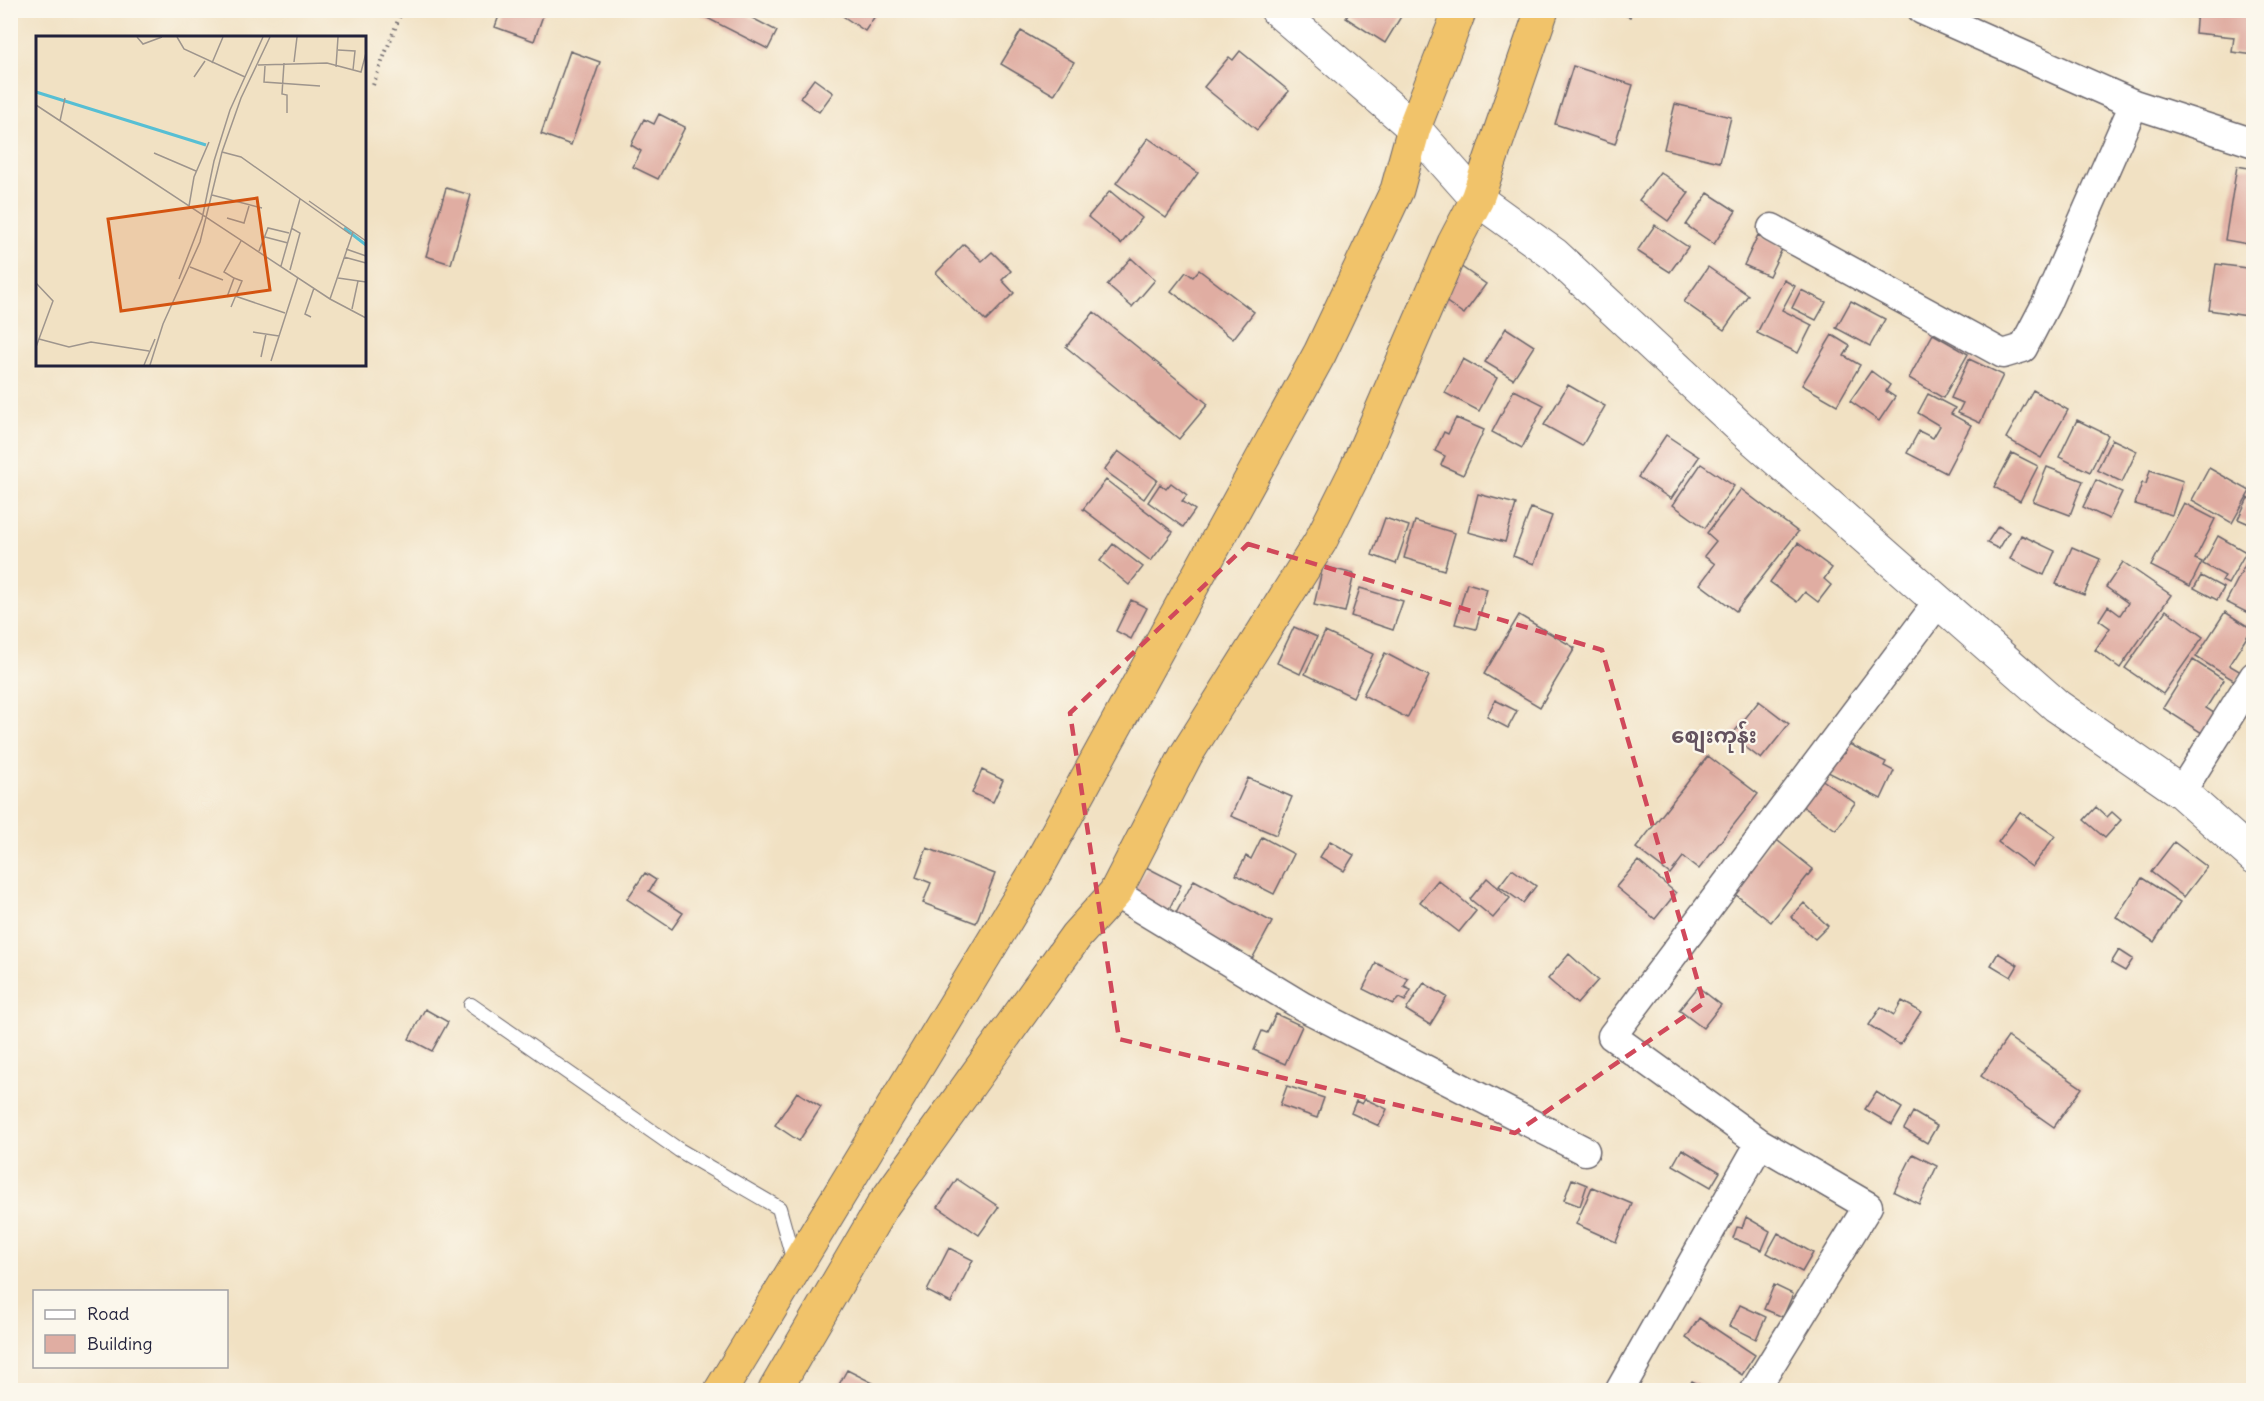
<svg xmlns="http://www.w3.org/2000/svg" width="2264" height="1401" font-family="Delius,'Noto Sans Myanmar',sans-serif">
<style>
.building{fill:#e0ada2}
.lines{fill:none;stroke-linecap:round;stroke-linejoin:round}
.service-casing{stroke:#6a656b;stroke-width:16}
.minor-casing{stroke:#6a656b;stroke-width:31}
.tertiary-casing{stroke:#6a656b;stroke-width:35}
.trunk-casing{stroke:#6a656b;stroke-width:35}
.path{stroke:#6a656b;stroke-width:4;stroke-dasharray:1.5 4.5;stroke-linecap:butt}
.service{stroke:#fff;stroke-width:14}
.minor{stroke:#fff;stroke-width:28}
.tertiary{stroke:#fff;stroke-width:33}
.trunk{stroke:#f1c36a;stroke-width:33}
.marked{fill:none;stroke:#d1495b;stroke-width:4.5;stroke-dasharray:12 8;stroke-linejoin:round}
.labels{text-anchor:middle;stroke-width:4.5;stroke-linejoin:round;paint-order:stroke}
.quarter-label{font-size:21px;font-weight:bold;fill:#64535f;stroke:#fbf7ec}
.inset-river{fill:none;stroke:#57bfd4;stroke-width:3}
.inset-road{fill:none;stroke:#9e958d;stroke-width:1.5}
.view{fill:#d45411;fill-opacity:0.15;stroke:#d45411;stroke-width:3}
.inset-edge{fill:none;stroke:#22223b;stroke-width:3}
</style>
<rect width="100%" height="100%" fill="#fbf7ec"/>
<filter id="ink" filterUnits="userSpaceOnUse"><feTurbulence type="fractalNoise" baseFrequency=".0167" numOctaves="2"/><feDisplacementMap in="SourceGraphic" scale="12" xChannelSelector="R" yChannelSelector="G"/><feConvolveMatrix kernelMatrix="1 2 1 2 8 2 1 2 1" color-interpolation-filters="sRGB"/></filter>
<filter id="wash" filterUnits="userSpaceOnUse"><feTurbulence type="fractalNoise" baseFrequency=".008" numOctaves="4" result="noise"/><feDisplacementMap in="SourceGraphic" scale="24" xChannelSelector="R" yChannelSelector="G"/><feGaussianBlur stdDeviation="1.35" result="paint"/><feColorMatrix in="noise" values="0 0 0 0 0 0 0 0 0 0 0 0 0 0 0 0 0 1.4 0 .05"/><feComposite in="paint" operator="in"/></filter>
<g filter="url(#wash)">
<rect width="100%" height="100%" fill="#f1e1c3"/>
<g id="blocks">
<path class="building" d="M501 10H545L534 41 495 27Z
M703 10H737L777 31 768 49 701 15Z
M834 10H879L865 31Z
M1351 10H1405L1385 43 1346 18Z
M1612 10H1632L1630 17Z
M2197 10H2254V55L2232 52 2234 37 2195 33Z
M1021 31 1074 62 1054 95 1001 64Z
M570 51 600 62 571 145 541 134Z
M1240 51 1289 91 1257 130 1204 87 1229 57 1233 60Z
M1573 66 1633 85 1615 144 1555 124Z
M814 79 833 93 819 112 800 98Z
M1675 104 1731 117 1720 162 1664 149Z
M659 114 685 127 658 179 633 167 641 151 631 145 644 119 654 124Z
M1148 138 1198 173 1166 218 1116 183Z
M2237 166 2254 169V245L2225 240Z
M1660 172 1689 193 1668 221 1639 200Z
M446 188 471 195 451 264 426 256Z
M1110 191 1142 218 1121 244 1088 217Z
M1708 193 1736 211 1714 244 1686 225Z
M1655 225 1688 247 1670 272 1637 251Z
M1758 235 1783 247 1769 276 1744 265Z
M964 244 982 261 992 252 1011 271 1002 280 1014 293 986 321 936 273Z
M1131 258 1155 280 1132 307 1107 285Z
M2216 264 2254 269V317L2209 310Z
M1460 266 1486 284 1464 314 1438 296Z
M1708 267 1748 295 1724 330 1684 302Z
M1199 270 1254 312 1233 339 1171 291 1186 272 1193 277Z
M1784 280 1795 286 1782 310 1812 325 1798 353 1757 333Z
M1801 290 1826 302 1816 320 1792 308Z
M1851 301 1885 319 1870 346 1836 328Z
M1094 312 1208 404 1179 439 1066 347Z
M1506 328 1534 346 1513 379 1485 362Z
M1933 334 1968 354 1943 398 1909 378Z
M1832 335 1850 346 1844 356 1860 365 1837 405 1802 385Z
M1463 359 1497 378 1479 411 1445 393Z
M1969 359 2003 375 1980 423 1958 413 1963 403 1951 398Z
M1871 371 1890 385 1886 391 1895 397 1879 421 1850 401Z
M1568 385 1605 406 1582 446 1544 425Z
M1514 390 1544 405 1522 448 1492 432Z
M2033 390 2068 410 2041 458 2006 438Z
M1928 394 1955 408 1951 414 1971 425 1946 473 1907 453 1919 431 1933 438 1940 426 1918 413Z
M1456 418 1484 430 1463 475 1441 465 1445 456 1435 451 1444 432 1448 434Z
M2077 420 2108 435 2090 472 2059 457Z
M1666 435 1699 457 1671 499 1638 477Z
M2112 439 2137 451 2122 482 2097 470Z
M1118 451 1157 480 1144 499 1104 470Z
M2012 453 2038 466 2020 501 1994 487Z
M1701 464 1734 486 1705 528 1673 505Z
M2047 467 2083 481 2070 515 2033 501Z
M2209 468 2250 491 2232 523 2192 500Z
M2150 470 2183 481 2172 515 2135 504 2142 483 2146 484Z
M1106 480 1173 532 1151 561 1083 509Z
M2096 480 2122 492 2109 519 2083 507Z
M1171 483 1187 495 1182 501 1195 510 1183 527 1148 502 1160 484 1166 489Z
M1741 489 1798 532 1736 611 1700 584 1715 564 1704 556 1716 541 1707 533Z
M1478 494 1516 504 1505 542 1468 532Z
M2248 498 2254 501V526L2238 519Z
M2184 503 2215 519 2195 559 2202 562 2190 586 2151 566Z
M1531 508 1552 516 1534 564 1513 556Z
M1385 518 1409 526 1396 564 1372 555Z
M1415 521 1455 533 1444 570 1404 558Z
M1998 526 2009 532 1999 549 1987 543Z
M2021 535 2055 551 2044 575 2010 559Z
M2218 536 2246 552 2228 584 2222 581 2225 576 2203 564Z
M1798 543 1832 568 1824 579 1831 585 1818 602 1805 592 1797 602 1770 582Z
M1113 544 1143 567 1129 585 1100 561Z
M2072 547 2100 559 2084 595 2056 584Z
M2254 548V616L2226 602Z
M2123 562 2171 595 2120 668 2095 650 2110 628 2099 620 2108 606 2120 615 2128 603 2106 587Z
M1323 566 1354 574 1345 612 1314 605Z
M2201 576 2224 588 2217 600 2194 588Z
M1467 583 1487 589 1476 629 1455 624Z
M1360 588 1403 601 1393 630 1351 616Z
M1131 600 1147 608 1131 639 1116 631Z
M2166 610 2203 637 2163 694 2125 668Z
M2225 612 2252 629 2229 665 2241 672 2235 681 2196 657Z
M1519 615 1575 648 1540 707 1484 674Z
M1294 627 1317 637 1300 674 1277 663Z
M1325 632 1373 654 1353 697 1305 674Z
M1385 653 1429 676 1407 718 1363 695Z
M2193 660 2224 680 2206 708 2217 715 2205 735 2163 708Z
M1495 700 1517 711 1508 728 1487 717Z
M1759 701 1789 724 1761 759 1731 736Z
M1849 744 1886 762 1884 766 1894 771 1881 799 1826 771 1837 750 1844 754Z
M1708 756 1758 794 1699 869 1683 857 1670 874 1636 848Z
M982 770 1003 780 993 802 972 793Z
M1817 776 1855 803 1836 830 1797 802Z
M1248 778 1292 797 1276 835 1231 816Z
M2096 807 2107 817 2112 812 2121 820 2105 838 2084 820Z
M2020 812 2055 836 2032 867 1998 842Z
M1262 837 1294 854 1274 894 1236 875 1246 856 1251 859Z
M1773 837 1813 869 1771 922 1731 891Z
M1330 841 1354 855 1344 871 1320 857Z
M2174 842 2207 867 2184 897 2151 872Z
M927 848 995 874 976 923 923 903 931 883 916 877Z
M1638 861 1676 893 1655 919 1616 887Z
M1146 867 1181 885 1167 913 1132 895Z
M1512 869 1536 886 1523 903 1499 886Z
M645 873 656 880 649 891 683 913 672 929 627 899Z
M1487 878 1510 898 1493 918 1470 899Z
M2142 878 2180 902 2154 942 2116 917Z
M1194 880 1272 922 1252 959 1174 917Z
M1438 880 1476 911 1459 932 1420 902Z
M1804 903 1828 926 1815 939 1791 917Z
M2119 950 2133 959 2125 971 2111 963Z
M1998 953 2018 965 2011 977 1991 965Z
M1569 954 1598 980 1577 1004 1548 979Z
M1376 963 1408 979 1404 987 1411 990 1405 1001 1399 998 1393 1004 1363 989Z
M1424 983 1447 997 1430 1025 1406 1010Z
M1698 987 1721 1005 1703 1028 1679 1010Z
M1902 1001 1921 1012 1900 1045 1869 1025 1881 1007 1894 1015Z
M425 1009 448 1022 432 1051 409 1039Z
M1276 1014 1302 1026 1285 1064 1254 1050 1262 1031 1267 1033Z
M2008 1037 2082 1088 2054 1127 1981 1076Z
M1287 1086 1324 1098 1317 1118 1280 1105Z
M797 1092 821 1107 799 1141 775 1125Z
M1876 1092 1902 1108 1892 1125 1865 1109Z
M1365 1099 1387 1109 1379 1126 1351 1113 1356 1101 1362 1104Z
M1913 1112 1937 1126 1927 1143 1904 1129Z
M1682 1149 1720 1172 1711 1187 1673 1165Z
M1913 1154 1937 1166 1919 1204 1894 1192Z
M957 1179 999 1207 979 1235 938 1207Z
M1572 1179 1587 1185 1580 1206 1564 1200Z
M1592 1187 1632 1204 1616 1242 1576 1224Z
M1746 1217 1770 1231 1762 1250 1733 1238 1737 1227 1742 1228Z
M1778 1233 1813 1253 1802 1272 1767 1253Z
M949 1248 973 1260 951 1303 927 1291Z
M1774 1285 1793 1294 1783 1317 1764 1309Z
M1740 1305 1766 1317 1756 1339 1730 1326Z
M1699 1318 1755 1355 1742 1375 1686 1338Z
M847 1370 873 1383 869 1390H836Z
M1692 1381 1709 1390H1687Z"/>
</g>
</g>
<g filter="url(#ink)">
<use href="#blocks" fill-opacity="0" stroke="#6a656b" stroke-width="1.5"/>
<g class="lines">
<g class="service-casing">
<path id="service" d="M471 1005 679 1150 779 1208 794 1262"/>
</g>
<g class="minor-casing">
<path id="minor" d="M1922 10 2134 104 2254 143
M1772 228 2003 354 2023 348 2046 304 2134 104
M2181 792 2254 676
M1115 893 1302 1006 1585 1151
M1620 1390 1760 1143 1612 1036 1939 601
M1755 1390 1868 1206 1760 1143"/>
</g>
<g class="tertiary-casing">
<path id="tertiary" d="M1277 10 1414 128 1477 199 1555 255 1741 428 2057 706 2181 792 2254 857"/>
</g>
<g class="trunk-casing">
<path id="trunk" d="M721 1390 1036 871 1320 353 1397 190 1414 128 1460 10
M775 1390 883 1205 1076 936 1115 893 1186 755 1320 542 1355 472 1454 243 1477 199 1542 10"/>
</g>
<path class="path" d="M373 85 402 10"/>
<use href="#service" class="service"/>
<use href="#minor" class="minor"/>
<use href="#tertiary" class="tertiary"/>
<use href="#trunk" class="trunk"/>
</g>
</g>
<path class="marked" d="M1248 544 1602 650 1704 1003 1515 1133 1119 1039 1070 713Z"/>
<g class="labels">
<g class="quarter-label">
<text x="1714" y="743">စျေးကုန်း</text>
</g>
</g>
<g transform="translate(36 36)">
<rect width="330" height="330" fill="#f1e1c3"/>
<path class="inset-river" d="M0 56 170 109M308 192 330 209"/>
<path class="inset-road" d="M101 1 107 8 126 1M141 1 148 13 209 41M302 14 319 15 317 34M258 26 261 1M176 27 187 1M248 27 246 58 251 59V77M222 29 291 27 325 36 330 17M229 30 228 46 284 50M300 31 302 1M158 41 169 25M0 69 294 263 330 282M24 85 29 62M186 116 205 121 314 198M118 117 160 135M176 159 226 172M273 165 330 205M153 170 158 141 173 106M191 182 208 187 213 170M229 201 252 207M310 213 330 220M223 215 232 192 253 197M308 221 330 227M245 230 264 163M154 231 187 244M254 234 264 197 255 192M302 242 330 246M143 243 166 183 178 125 194 74 227 1M0 247 17 265 0 311M199 260 249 277M191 261 198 242 188 236 205 205M294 263 317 196M195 271 206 245 198 242M316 273 322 245M275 281 269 278 278 252M217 296 243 300M3 303 33 311 55 306 113 315M225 321 230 298M235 325 262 241M108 329 119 303M114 329 127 288 164 206 186 116 205 62 234 1"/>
<path class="view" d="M221 162 234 254 85 275 72 183Z"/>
<rect width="330" height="330" class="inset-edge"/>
</g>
<rect width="2264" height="1401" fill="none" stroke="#fbf7ec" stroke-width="36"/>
<rect x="33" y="1290" width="195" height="78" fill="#fbf7ec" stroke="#a4a2a5" stroke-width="1.5"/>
<rect x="45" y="1310" width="30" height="9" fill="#ffffff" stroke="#a4a2a5" stroke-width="1.5"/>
<text x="87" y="1320" font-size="18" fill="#22223b">Road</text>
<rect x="45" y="1335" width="30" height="18" fill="#e0ada2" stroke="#a4a2a5" stroke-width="1.5"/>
<text x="87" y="1350" font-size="18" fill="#22223b">Building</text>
</svg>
